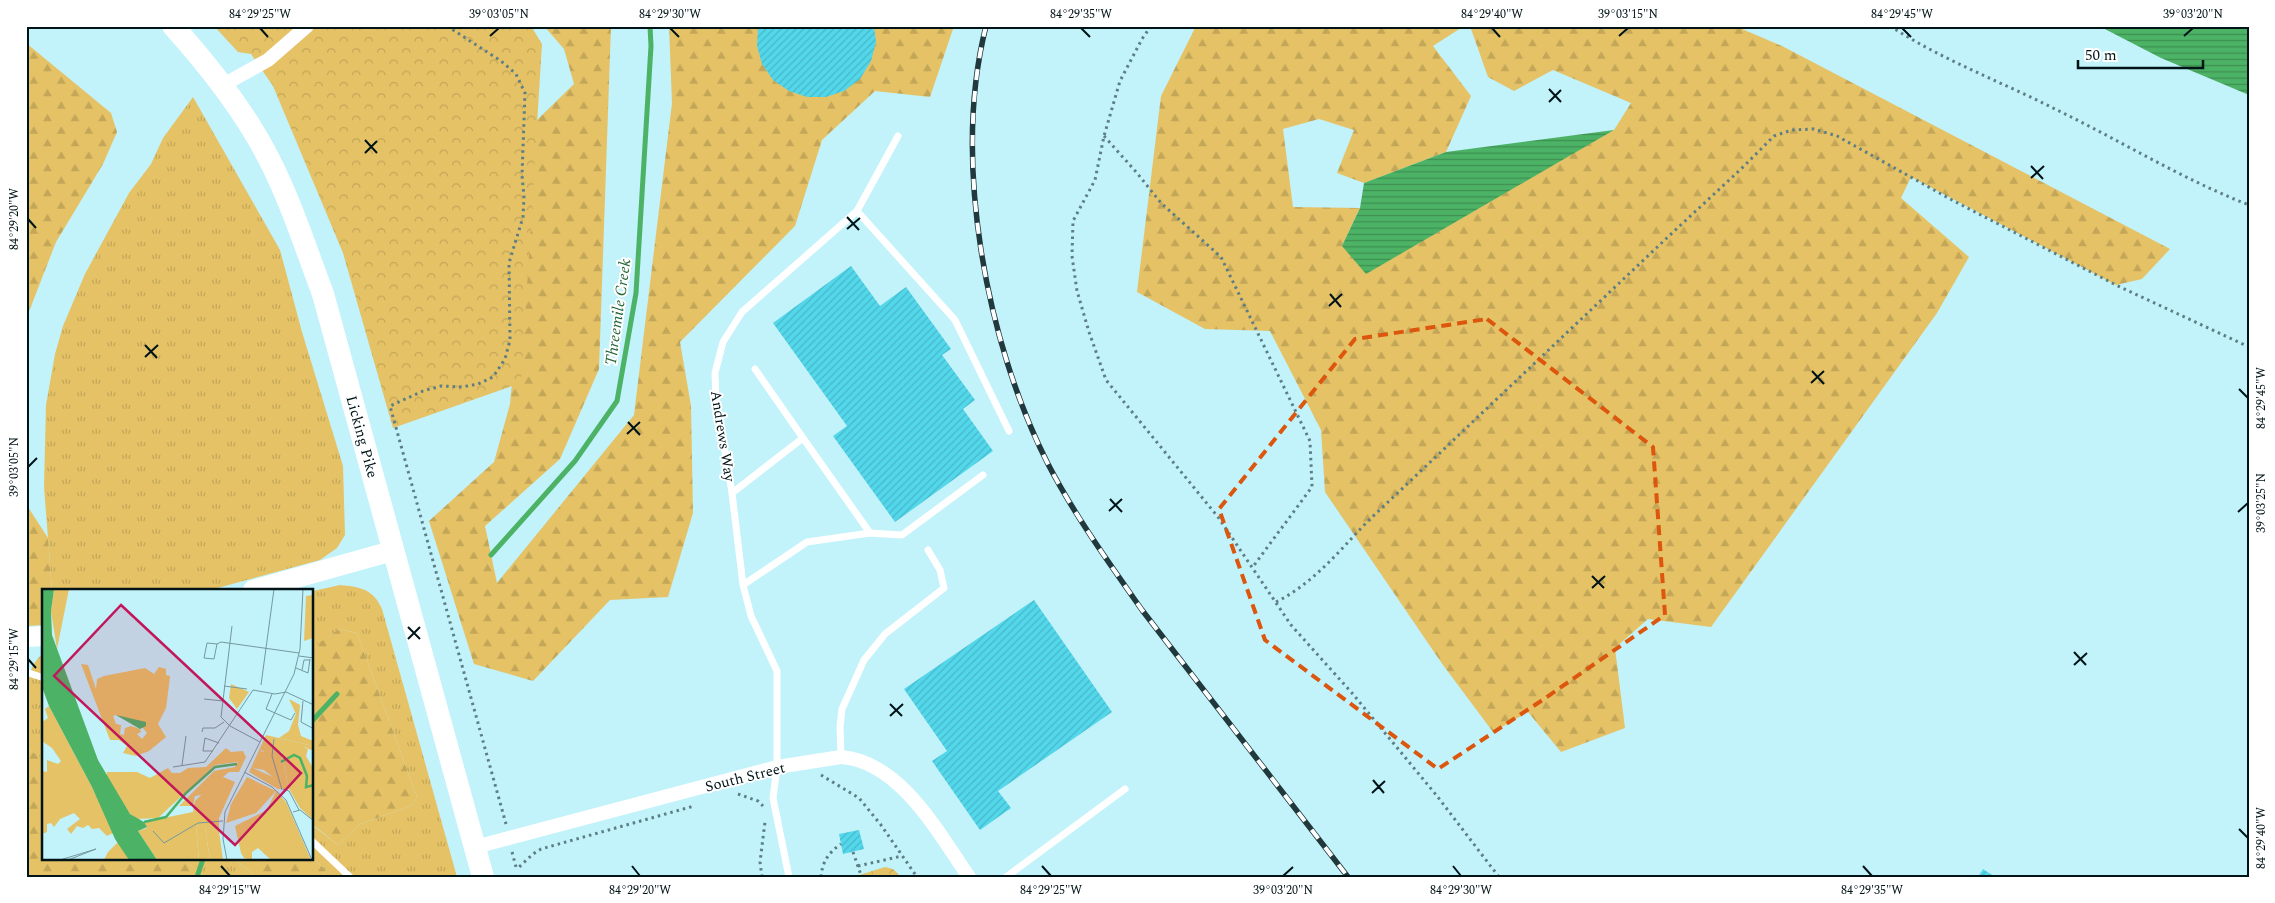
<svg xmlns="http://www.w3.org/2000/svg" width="2275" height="903" font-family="Spectral,serif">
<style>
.grass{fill:url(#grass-tufts)}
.forest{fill:url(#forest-firs)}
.park{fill:url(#park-crowns)}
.water{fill:url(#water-rules)}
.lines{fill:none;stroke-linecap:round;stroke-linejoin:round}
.stream{stroke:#4cb265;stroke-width:5}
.building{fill:url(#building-hatch)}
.path{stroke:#5d7e84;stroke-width:3;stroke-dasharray:2.5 4;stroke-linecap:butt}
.lane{stroke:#fff;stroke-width:7}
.street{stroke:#fff;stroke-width:14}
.secondary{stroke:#fff;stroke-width:20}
.primary{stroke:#fff;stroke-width:22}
.rail-casing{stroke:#21383d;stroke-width:5.5}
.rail{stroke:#fff;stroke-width:4;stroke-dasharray:11;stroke-linecap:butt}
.marked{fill:none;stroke:#dc560d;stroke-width:4;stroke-dasharray:10 6;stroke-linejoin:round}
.ticks{fill:none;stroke:#001317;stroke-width:2}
.labels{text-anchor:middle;stroke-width:4;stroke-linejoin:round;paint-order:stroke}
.street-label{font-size:15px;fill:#001317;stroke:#fff}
.water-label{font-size:16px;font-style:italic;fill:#206533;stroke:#fff}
.inset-river{fill:none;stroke:#4cb265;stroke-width:2.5}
.inset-road{fill:none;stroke:#74999f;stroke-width:1}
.view{fill:#c2185b;fill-opacity:0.15;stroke:#c2185b;stroke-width:2.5}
.inset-edge{fill:none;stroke:#001317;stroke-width:2.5}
.neatline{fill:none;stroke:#001317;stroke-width:2}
.ticks-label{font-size:12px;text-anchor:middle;fill:#001317}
</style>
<defs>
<pattern id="grass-tufts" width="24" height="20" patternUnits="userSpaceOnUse" patternTransform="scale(1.25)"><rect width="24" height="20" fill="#e5c266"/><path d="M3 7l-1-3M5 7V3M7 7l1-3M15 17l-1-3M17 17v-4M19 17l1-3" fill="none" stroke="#c3a658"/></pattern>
<pattern id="forest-firs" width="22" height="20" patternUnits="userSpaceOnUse" patternTransform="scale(1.25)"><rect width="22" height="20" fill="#e5c266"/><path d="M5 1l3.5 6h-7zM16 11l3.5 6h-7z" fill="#c3a658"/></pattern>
<pattern id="park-crowns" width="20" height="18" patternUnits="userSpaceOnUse" patternTransform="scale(1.25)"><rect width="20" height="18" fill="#e5c266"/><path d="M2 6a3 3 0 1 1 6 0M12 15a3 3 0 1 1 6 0" fill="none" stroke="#c3a658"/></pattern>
<pattern id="water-rules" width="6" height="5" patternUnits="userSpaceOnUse" patternTransform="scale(1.25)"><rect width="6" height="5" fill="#4cb265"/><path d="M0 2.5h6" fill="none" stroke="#3d9052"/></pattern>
<pattern id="building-hatch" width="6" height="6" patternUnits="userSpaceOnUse" patternTransform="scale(1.25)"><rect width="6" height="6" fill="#53d7eb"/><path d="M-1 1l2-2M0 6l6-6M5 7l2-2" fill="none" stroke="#47b8c9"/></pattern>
</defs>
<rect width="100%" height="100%" fill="#c2f2fa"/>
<path class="grass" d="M193 97 280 250 302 332 343 466 345 535 337 548 320 560 210 590H52L44 487 46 405 55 354 63 326 85 274 129 193 151 164 163 138Z
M340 585C361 587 373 589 382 609L457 877H322L326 870 313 859 312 825 338 845 360 824 413 805 417 797 357 633 339 629 313 648V591Z
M44 653V760L26 747C26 720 19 670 44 653Z
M182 859H234L257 877H206Z"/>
<path class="forest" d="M544 26H611L599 369 560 459 485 526 497 583 634 415 672 103 669 26H954L930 97 875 91 822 140 795 226 680 342 691 406 693 513 668 597 610 600 533 681 474 664 429 521 494 462 510 404 537 120 574 84 564 49Z
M1196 26H1464L1433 46 1471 96 1446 152 1364 183 1337 173 1354 130 1319 119 1283 129 1293 207 1360 208 1342 246 1614 130 1631 103 1553 70 1514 91 1488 77 1470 26H1735L1782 46 2170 249 2142 279 2116 285 1911 177 1901 198 1969 257 1937 313 1711 627 1648 619 1615 648 1625 728 1561 752 1528 712 1493 732 1443 665 1325 492 1321 430 1270 331 1205 329 1137 292 1161 96Z
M26 43 111 113 117 132 103 164 56 242 26 319Z
M26 504 48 538 52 590H44V625L26 626Z
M339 629 357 633 417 797 413 805 360 824 338 845 313 825 312 648Z
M26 747 44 760V859H182L206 877H26Z
M234 859H313L326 870 322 877H257Z"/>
<path class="park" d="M214 26H531L542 44 521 383 393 428 343 253 273 86 251 54 238 52Z
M885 867 893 869 901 877H853Z"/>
<path class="water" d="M2099 26H2249V95L2161 58Z
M1614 130 1366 274 1342 246 1360 208 1364 183 1446 152Z"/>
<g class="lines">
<path class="stream" d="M491 555 575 461 617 401 636 293 651 46 650 26
M312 721 337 694
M197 877 203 859"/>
</g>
<path class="building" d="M758 26H874L876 42 871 61 860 79 844 91 826 97H807L789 91 773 80 762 64 757 46Z
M851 266 880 306 906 287 951 349 942 355 975 400 963 409 993 451 895 522 833 436 847 426 773 323Z
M1034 600 1112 712 998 791 1011 808 980 830 932 761 947 751 904 689Z
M859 830 864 849 843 854 839 834Z
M1983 869 1995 877H1978Z"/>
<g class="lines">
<path class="path" d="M447 26 501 61 516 74 525 93 522 176 524 196 523 217 509 263 510 340 505 359 493 377 478 384 462 387 441 386 423 391 390 406 506 824
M1151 26 1142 39 1120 81 1104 136 1095 180 1073 221 1072 256 1077 291 1089 332 1106 380 1218 517 1291 625 1352 693 1437 796 1499 877
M1890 26C1942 60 2002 82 2057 110 2121 141 2182 179 2249 205
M1104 136 1137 173 1161 203 1221 257 1310 441 1312 487 1252 568
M1276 602C1314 583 1339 551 1368 521L1670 235 1741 169 1774 136 1792 130 1814 129 1837 136 1952 200 2116 285 2249 347
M821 775 859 798 881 825 917 877
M738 794 758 801 763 806
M512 852 516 867 518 868 533 854 541 849 694 806
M853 852 861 875
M858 866 902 856
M762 877 760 862 765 822
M821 877C822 862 829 852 841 844"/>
<path class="lane" d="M857 211 955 320 1009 431
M755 369 803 438
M732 493 803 438 870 533 807 542 743 585
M870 533 902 535 983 475
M26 672 44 678
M841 757 840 727 842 709 864 660 885 634 944 588 940 570 928 550
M312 841 350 877
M789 877 773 798 777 767V671L751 616 743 585 732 493 716 399 715 373 723 342 742 312 857 211 898 136
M1006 877 1125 789"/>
<path class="street" d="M223 85 268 60 307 26
M475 847 777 767 841 757C900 761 939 834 969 877"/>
<path class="secondary" d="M253 590 392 551
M26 637 44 636"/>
<path class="primary" id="s1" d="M173 26C209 66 244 110 269 159 291 202 306 249 323 294L483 877"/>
<g class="rail-casing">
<path id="rail" d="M986 26C952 161 986 342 1048 464 1075 516 1109 563 1142 610L1348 877"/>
</g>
<use href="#rail" class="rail"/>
</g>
<path class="marked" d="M1487 319 1653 447 1665 615 1544 699 1438 769 1265 640 1219 509 1355 339Z"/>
<path class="ticks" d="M260 28 268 37M670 28 679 37M1081 28 1090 37M1492 28 1500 37M1902 28 1911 37M490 36 499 28M1619 36 1628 28M2184 36 2193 28M1549 89 1561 102M1549 102 1561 90M365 140 377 153M365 153 377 141M2031 166 2043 179M2031 178 2044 166M847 217 859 230M28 219 36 228M847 229 860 218M1330 294 1341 307M1329 306 1342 294M145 345 157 358M145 357 158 345M1812 371 1824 384M1811 383 1824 371M2239 389 2248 398M628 422 640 435M627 434 640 422M28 467 37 458M1110 499 1122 512M1109 511 1122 499M2238 512 2248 503M1592 576 1604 588M1592 588 1605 576M408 627 420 639M408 639 420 627M2074 652 2086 665M28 659 36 668M2074 665 2087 653M890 704 902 716M890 716 903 704M1373 780 1384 793M1372 793 1385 781M2239 829 2248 838M221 866 230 876M632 866 640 876M1042 866 1051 876M1453 866 1461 876M1863 866 1872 876M1283 876 1293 867"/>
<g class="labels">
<g class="street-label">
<text dy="5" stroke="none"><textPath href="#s1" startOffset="458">Licking Pike</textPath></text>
<text transform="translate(723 436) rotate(81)" y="5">Andrews Way</text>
<text transform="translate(745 777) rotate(-14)" y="5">South Street</text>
</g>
<g class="water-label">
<text transform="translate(617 312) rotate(-82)" y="6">Threemile Creek</text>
</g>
</g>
<g transform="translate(42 589)">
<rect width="271" height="271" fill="#c2f2fa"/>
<path d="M224 146 271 157V162L263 158 239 162 247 200H236L207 183ZM219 161 225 164 231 188 211 179ZM205 188 234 202 214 224 184 234 189 215ZM163 238 177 242 181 271H168Z" fill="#e5c266" fill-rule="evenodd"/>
<path d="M12 0H27L15 60 9 22ZM271 6V49L262 52 264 7ZM39 75 46 76 54 100 55 90 62 87 103 79 112 85 117 78 124 80V86L128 87 127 96 124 119 116 135 124 148 107 162 94 167 81 164 85 157 77 151H68ZM74 126 100 138 105 144 100 150 95 145 99 143 98 140 89 137 83 139 82 146 78 145 79 136 74 135 71 127ZM247 110 258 116 256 136 259 147 271 152V157L237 149 247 142 254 125ZM7 117 50 198 71 244 65 247 57 239 50 240 46 236 41 239 35 237 29 245 25 240 38 230 32 224 18 230 12 238 9 234 5 235V243L0 245V182L5 183V171L16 175 19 172 10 159 0 152V133L6 129 3 120ZM254 154 266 160 264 167 271 179V231L258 219 247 200 238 155ZM184 159 189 163 201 162 204 168 197 183H187L159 206 153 207 151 217H137L172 182 193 178 196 173 173 176 116 229 95 230 88 225 64 189 65 183H95L108 189 126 179 130 184H138L146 179 164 178ZM218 162 228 164 232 189 222 181 211 179ZM234 202 244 213 269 271H229L216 259 210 263V271L202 269 199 264 193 237 225 221ZM154 236 163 238 168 271H157ZM76 253 87 271H62L66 263Z" fill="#e5c266" fill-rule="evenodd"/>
<path d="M179 187 193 193 177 229V242L154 236 157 271H115L96 242 105 239 102 233 151 223 153 212Z" fill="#e5c266"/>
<path d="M189 95 207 103 195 120 187 109Z" fill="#e5c266"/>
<path d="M0 0H12L9 22 10 46 56 171 88 225 102 233 105 238 96 242 115 271H87L73 250 50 198 7 117 0 98ZM74 126 104 133V137L98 140Z" fill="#4cb265"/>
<path class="inset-river" d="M239 173 252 166 258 169 265 187 264 198 272 196M102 233 124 228 144 204 173 178 195 175"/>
<path class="inset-road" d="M190 37 179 128 188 137 218 153M175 55 165 54 162 69 172 70 175 55 179 53 257 64M257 67 272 69M254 79 266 84 268 70M260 81 262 71H268M219 96 232 0M182 97 205 100M244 103 272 116M230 105 224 120 233 124M162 110 181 112M261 112 259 133 272 140M233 124 249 131 253 124M160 143 161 139H173L182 133M232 150 230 167 240 201M171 162H161L163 149 177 154M140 176 144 147M131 178 163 173 211 101 233 105 244 103M202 183 230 198 244 211 270 271M241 200 247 202 257 221M251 223 258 221 272 232M111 242 122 254 156 234 181 232M18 271 54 260 26 271M185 271 181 250 183 223 252 85 258 60 261 0"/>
<path class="view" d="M79 16 259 184 193 256 12 87Z"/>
<rect width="271" height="271" class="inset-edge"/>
</g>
<rect width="2275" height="903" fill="none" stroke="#ffffff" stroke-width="55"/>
<path d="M2078 60v8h125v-8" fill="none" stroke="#001317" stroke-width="2.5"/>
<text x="2085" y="60" font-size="15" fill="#001317" stroke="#ffffff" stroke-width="4" paint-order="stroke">50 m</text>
<rect x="28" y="28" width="2220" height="848" class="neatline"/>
<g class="ticks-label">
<text x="260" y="18">84°29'25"W</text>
<text x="499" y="18">39°03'05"N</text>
<text x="670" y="18">84°29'30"W</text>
<text x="1081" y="18">84°29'35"W</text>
<text x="1492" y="18">84°29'40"W</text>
<text x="1628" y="18">39°03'15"N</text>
<text x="1902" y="18">84°29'45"W</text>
<text x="2193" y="18">39°03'20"N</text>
<text transform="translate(14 219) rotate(-90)" y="4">84°29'20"W</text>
<text transform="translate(2261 398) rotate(-90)" y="4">84°29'45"W</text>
<text transform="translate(14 467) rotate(-90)" y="4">39°03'05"N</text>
<text transform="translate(2261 503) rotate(-90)" y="4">39°03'25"N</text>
<text transform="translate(14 659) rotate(-90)" y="4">84°29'15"W</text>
<text transform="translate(2261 838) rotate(-90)" y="4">84°29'40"W</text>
<text x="230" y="894">84°29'15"W</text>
<text x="640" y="894">84°29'20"W</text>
<text x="1051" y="894">84°29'25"W</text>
<text x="1283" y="894">39°03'20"N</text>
<text x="1461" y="894">84°29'30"W</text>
<text x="1872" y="894">84°29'35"W</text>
</g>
</svg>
